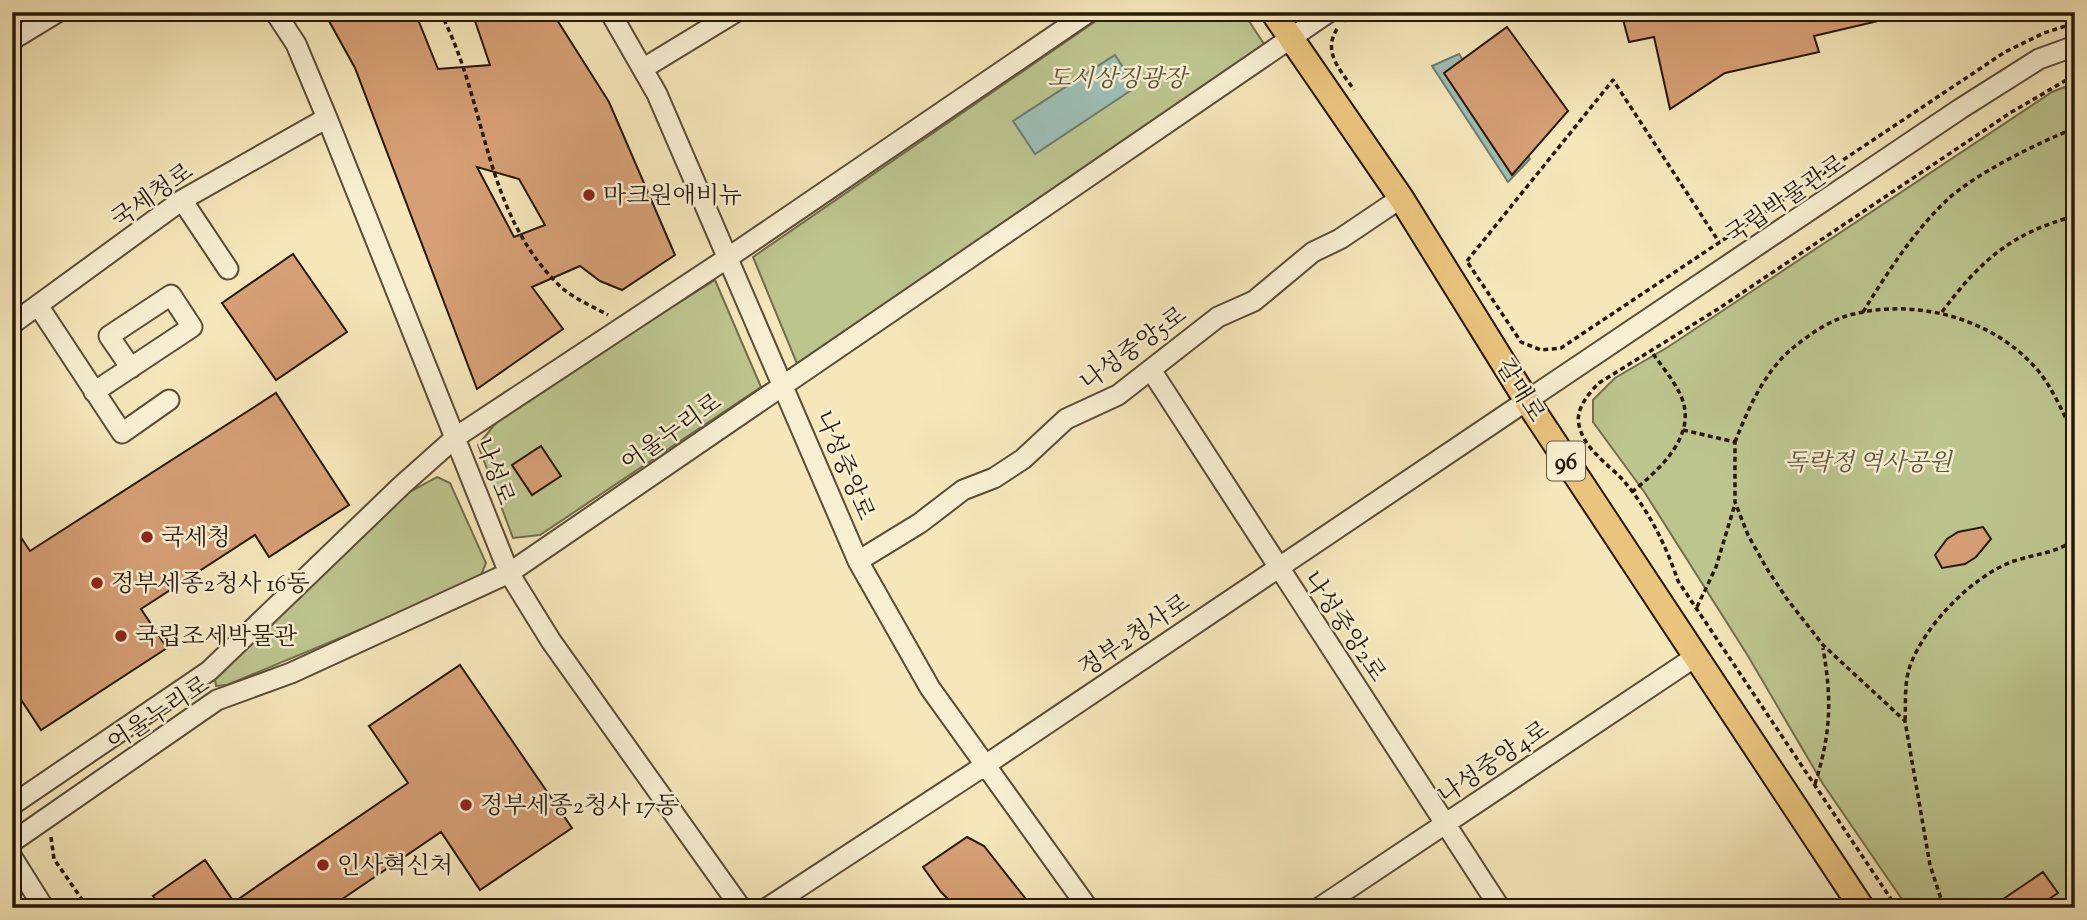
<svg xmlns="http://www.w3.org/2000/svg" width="2087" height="920" font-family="'Sorts Mill Goudy','Noto Serif KR',serif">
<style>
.green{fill:#bdc58f;stroke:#726e4c;stroke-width:2}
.water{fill:#9dbfb5;stroke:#6d7c71;stroke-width:2}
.building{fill:#d69f75;stroke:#26180a;stroke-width:2;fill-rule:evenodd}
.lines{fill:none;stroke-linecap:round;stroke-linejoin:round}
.minor-casing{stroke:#5a4c36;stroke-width:23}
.major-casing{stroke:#26180a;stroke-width:28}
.path{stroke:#26180a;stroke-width:3.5;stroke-dasharray:5 3.5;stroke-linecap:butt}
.minor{stroke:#f8efd2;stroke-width:19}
.major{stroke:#eac47d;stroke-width:24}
.poi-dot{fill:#8f2418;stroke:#f8efd2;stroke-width:2.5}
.labels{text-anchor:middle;stroke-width:5;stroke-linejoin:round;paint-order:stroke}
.shield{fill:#f8efd2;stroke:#655846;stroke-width:2}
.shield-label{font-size:23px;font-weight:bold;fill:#26180a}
.park-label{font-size:24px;font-style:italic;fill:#5b5539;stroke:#f8efd2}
.street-label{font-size:24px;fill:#26180a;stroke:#f8efd2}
.poi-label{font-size:24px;fill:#26180a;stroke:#f8efd2;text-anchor:start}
</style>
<rect width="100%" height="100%" fill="#f5e7ba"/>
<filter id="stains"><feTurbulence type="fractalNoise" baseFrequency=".00286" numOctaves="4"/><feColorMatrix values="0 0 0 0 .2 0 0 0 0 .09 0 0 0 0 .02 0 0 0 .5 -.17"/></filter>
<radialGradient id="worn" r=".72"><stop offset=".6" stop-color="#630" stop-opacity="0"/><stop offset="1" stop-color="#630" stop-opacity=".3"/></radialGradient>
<path class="green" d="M1109 12H1243L1266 47 798 366 753 257Z
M2075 83V908H1908L1823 784 1748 656 1645 493 1593 422V400L1615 378 1668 347 2052 92Z
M715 280 761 387 540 535 513 538 478 445 504 413Z
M437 477 450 483 486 563 479 580 227 685 216 686 215 679 402 496Z"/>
<path class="water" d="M1459 54 1530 159 1508 182 1432 66Z
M1115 55 1136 87 1035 154 1013 121Z"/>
<path class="building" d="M324 12H415L438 69 490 65 472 12H552L609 102 675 255 622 290 600 281 580 266 532 287 563 329 477 389 355 68ZM477 167 519 179 545 225 514 237Z
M1621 12H1891V18L1814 36 1819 52 1725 73 1670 109 1654 37 1629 42Z
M1507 27 1568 111 1512 175 1444 73Z
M293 254 347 332 276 380 222 303Z
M276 393 349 505 269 557 255 535 141 609 167 648 41 730 12 686V524L30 551Z
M541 446 561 476 532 495 512 465Z
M1983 527 1991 539 1976 557 1965 564 1942 568 1935 555 1947 539 1958 532Z
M460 665 572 828 480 890 441 832 329 908H161L153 896 205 860 234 902 408 783 369 726Z
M967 837 984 846 1033 908H957L941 892 923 867Z
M2043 872 2058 893 2035 908H1990Z"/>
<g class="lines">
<g class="minor-casing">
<path id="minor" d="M275 12 296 44 327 118 509 573 551 641 741 908
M610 12 657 94 858 561 930 688 1088 908
M12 40 58 12
M644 68 736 12
M182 200 228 269
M39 307 122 433 169 400
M12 324 182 200 327 118
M1151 370 1500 908
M94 392 192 327 171 295 109 336 131 368
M858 561 920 523 963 490 994 478 1023 459 1066 419 1118 395 1218 317 1254 301 1313 252 1340 239 1401 198
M12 805 209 671 401 486 456 437 729 257 1089 12
M12 842 217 700 291 673 509 573 1329 12
M12 857 44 908
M767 908 984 766 1960 109 2039 59 2075 46
M1319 908 1695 657"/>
</g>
<g class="major-casing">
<path id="major" d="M1273 12 1401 198 1527 401 1862 908"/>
</g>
<path class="path" d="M440 12C488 102 482 213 562 288 575 299 594 307 608 315
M1344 21 1358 12
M1337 29C1322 53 1341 70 1354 90
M1467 261 1613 80 1719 242
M1468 263 1521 342 1541 350 1561 348 2005 52 2044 33 2075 23
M1863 312C1887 273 1914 231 1947 200 1976 173 2038 143 2075 128
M1942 312C1980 261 2011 233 2075 216
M1683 430 1735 442V502L1748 535 1767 569 1787 599 1823 645 1905 721 1930 865 1944 908
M1735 442C1748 409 1765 370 1794 347 1810 334 1833 318 1854 314 1915 299 1988 317 2032 364 2051 383 2063 413 2075 438
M1632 492C1660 469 1701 433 1679 392 1672 378 1660 364 1651 351
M1697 607 1716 567 1735 504
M1905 720C1906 703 1904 683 1910 666 1925 625 1972 576 2014 561 2035 554 2056 553 2075 540
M1815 784C1831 733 1832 700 1823 648
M51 837 54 859 88 908
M1897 908 1678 581C1666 545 1648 509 1623 480 1608 464 1584 449 1579 425 1575 409 1589 393 1599 383L1718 309 2010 113 2075 75
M2056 908 2075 896"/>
<use href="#minor" class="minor"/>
<use href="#major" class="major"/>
</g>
<g class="poi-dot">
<circle cx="589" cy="195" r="7"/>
<circle cx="147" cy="537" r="7"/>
<circle cx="97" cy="583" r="7"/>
<circle cx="121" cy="636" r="7"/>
<circle cx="466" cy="805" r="7"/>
<circle cx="323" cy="865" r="7"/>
</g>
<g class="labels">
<rect class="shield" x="1547" y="441.5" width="38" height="39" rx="5"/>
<g class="shield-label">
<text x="1566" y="469">96</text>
</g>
<g class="park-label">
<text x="1117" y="86">도시상징광장</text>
<text x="1868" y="470">독락정 역사공원</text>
</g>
<g class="street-label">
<text transform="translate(152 195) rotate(-35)" y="8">국세청로</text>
<text transform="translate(1785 199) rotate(-34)" y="8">국립박물관로</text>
<text transform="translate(1133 348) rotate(-36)" y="8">나성중앙5로</text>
<text transform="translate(1521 390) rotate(58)" y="8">갈매로</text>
<text transform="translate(671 432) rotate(-35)" y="8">어울누리로</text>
<text transform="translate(845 465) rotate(67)" y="8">나성중앙로</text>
<text transform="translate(495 471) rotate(69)" y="8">나성로</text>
<text transform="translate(1345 626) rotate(56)" y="8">나성중앙2로</text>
<text transform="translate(1134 635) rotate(-34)" y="8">정부2청사로</text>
<text transform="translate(158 713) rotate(-33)" y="8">어울누리로</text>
<text transform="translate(1493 762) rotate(-34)" y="8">나성중앙4로</text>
</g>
<g class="poi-label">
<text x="603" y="203">마크원애비뉴</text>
<text x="161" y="545">국세청</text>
<text x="111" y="591">정부세종2청사 16동</text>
<text x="135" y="644">국립조세박물관</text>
<text x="480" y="813">정부세종2청사 17동</text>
<text x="337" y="873">인사혁신처</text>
</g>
</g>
<rect width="2087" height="920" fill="none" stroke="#f5e7ba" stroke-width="42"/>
<rect x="14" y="14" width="2059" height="892" fill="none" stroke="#26180a" stroke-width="3.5"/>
<rect x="21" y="21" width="2045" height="878" fill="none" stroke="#26180a" stroke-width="2"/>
<rect width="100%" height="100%" filter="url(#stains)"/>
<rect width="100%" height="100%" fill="url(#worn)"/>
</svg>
